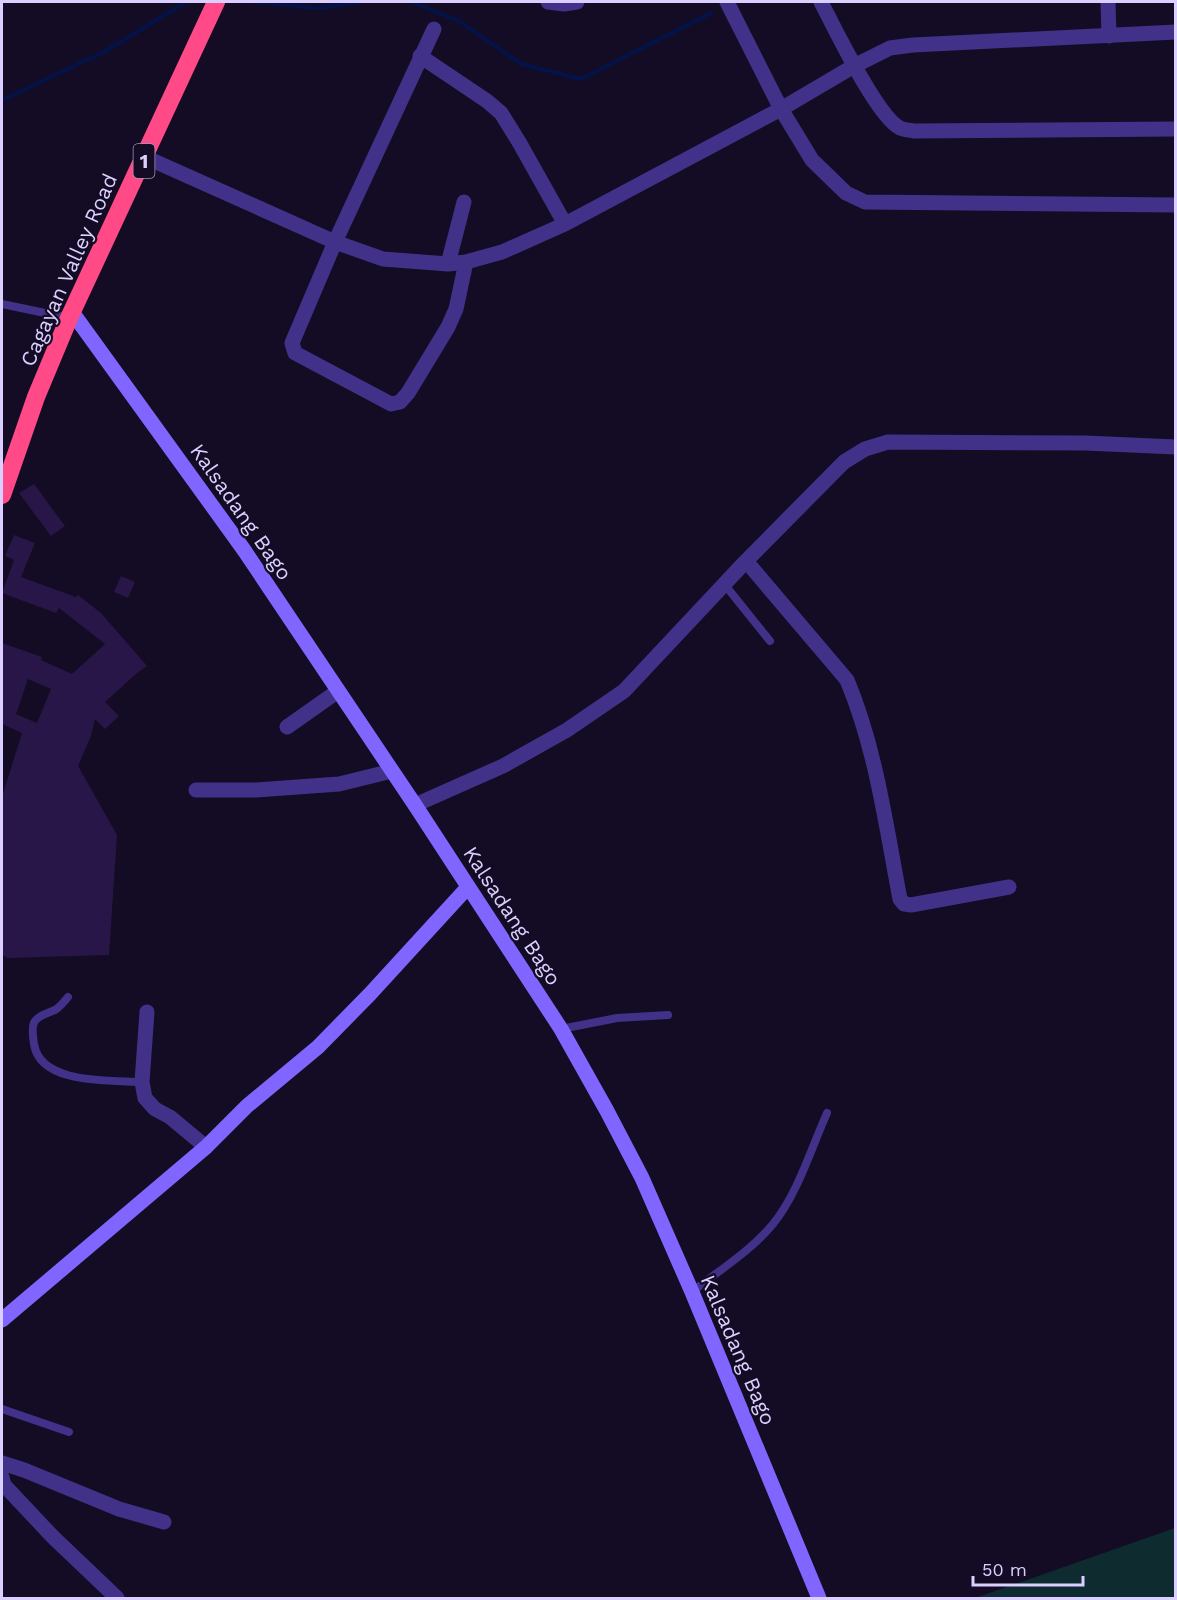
<svg xmlns="http://www.w3.org/2000/svg" width="1177" height="1600" font-family="'Work Sans',sans-serif">
<style>
.green{fill:#0e2b2f}
.lines{fill:none;stroke-linecap:round;stroke-linejoin:round}
.stream{stroke:#041245;stroke-width:4.5}
.building{fill:#271647;fill-rule:evenodd}
.lane{stroke:#413189;stroke-width:8}
.street{stroke:#413189;stroke-width:15}
.secondary{stroke:#8066ff;stroke-width:15}
.highway{stroke:#ff4a87;stroke-width:18}
.labels{text-anchor:middle;stroke-width:4.5;stroke-linejoin:round;paint-order:stroke}
.shield{fill:#130c24;stroke:#9f94bd;stroke-width:1.5}
.shield-label{font-size:20px;font-weight:bold;fill:#dbcfff}
.street-label{font-size:21px;fill:#dbcfff;stroke:#130c24}
</style>
<rect width="100%" height="100%" fill="#130c24"/>
<path class="green" d="M1175 1528V1598H975Z"/>
<g class="lines">
<path class="stream" d="M254 2 319 8 359 2
M412 2 459 21 521 64 581 79 711 13
M2 100 104 52 186 2"/>
</g>
<path class="building" d="M34 484 65 526 51 536 19 493Z
M14 535 35 543 21 577 76 597 78 595 101 613 147 666 136 674 105 702 119 716 105 729 95 719 91 736 78 766 117 835 109 955 8 958 2 955V797L22 733 2 724V643L42 657 41 660 72 674 105 644 59 608 56 613 2 593 14 560 5 556ZM28 679 51 689 37 723 16 714Z
M121 576 135 582 128 598 114 592Z"/>
<g class="lines">
<path class="lane" d="M2 304 69 318
M725 585 770 641
M68 997C64 1002 60 1007 55 1010 48 1013 39 1015 35 1021 31 1026 33 1038 34 1044 40 1085 111 1080 142 1082
M561 1029 617 1018 668 1015
M692 1292C718 1271 751 1251 773 1224 797 1195 811 1149 827 1113
M2 1409 69 1432"/>
<path class="street" d="M548 2 564 4 577 2
M727 2 781 109 812 160 846 193 865 202 1176 205
M821 2C834 27 877 117 900 128 904 130 910 130 914 131L1176 129
M1108 2 1109 36
M434 29 335 242 292 343 295 353 391 404 400 402 408 393 448 327 456 309 466 262
M420 56 487 101 501 113 519 142 565 224
M145 157 335 242 383 259 448 264 466 262 502 252 565 224 781 109 854 66 890 48 913 45 1176 32
M448 264 464 202
M746 561 847 680C876 749 886 826 900 899L904 904 911 905 1009 887
M287 727 338 691
M196 790H256L339 784 392 771
M415 805 503 766 567 730 624 691 746 561 844 462 865 449 888 442 1085 443 1176 447
M147 1012 142 1082 145 1098 155 1109 170 1117 206 1147
M2 1463 24 1470 119 1509 164 1522
M2 1477 4 1485 53 1537 117 1598"/>
<path class="secondary" d="M72 312 244 550 415 805 561 1029 607 1111 642 1178 692 1292 819 1598
M2 1320 206 1147 247 1106 318 1047 370 994 468 887"/>
<path class="highway" d="M2 495 36 397 69 318 216 2"/>
</g>
<g class="labels">
<rect class="shield" x="133.5" y="144" width="21" height="34" rx="4.5"/>
<g class="shield-label">
<text x="144" y="168">1</text>
</g>
<g class="street-label">
<text transform="translate(69 270) rotate(-66)" y="7">Cagayan Valley Road</text>
<text transform="translate(241 512) rotate(55)" y="7">Kalsadang Bago</text>
<text transform="translate(512 916) rotate(57)" y="7">Kalsadang Bago</text>
<text transform="translate(738 1350) rotate(67)" y="7">Kalsadang Bago</text>
</g>
</g>
<rect width="1177" height="1600" fill="none" stroke="#dbcfff" stroke-width="6"/>
<path d="M973 1576v9h110v-9" fill="none" stroke="#dbcfff" stroke-width="3"/>
<text x="982" y="1576" font-size="18" fill="#dbcfff" stroke="#130c24" stroke-width="4.5" paint-order="stroke">50 m</text>
</svg>
